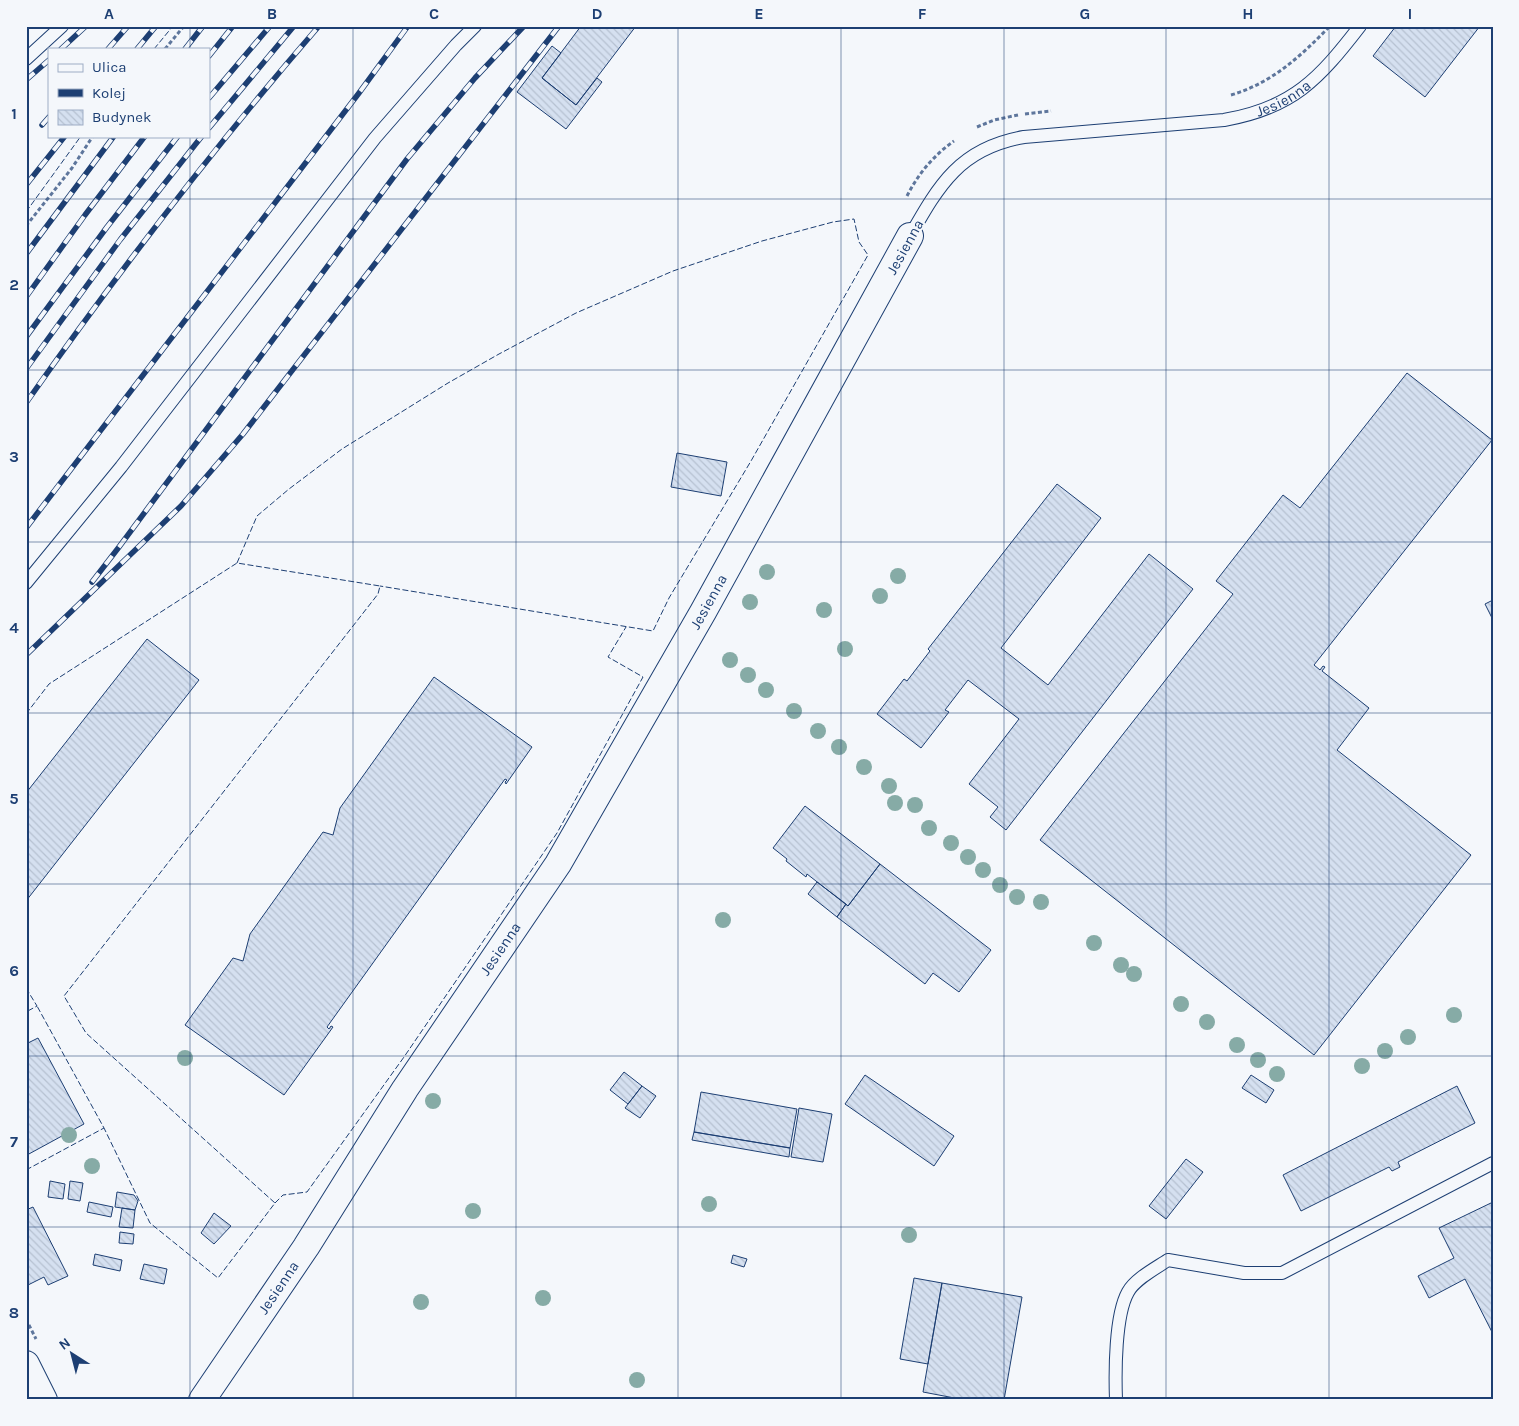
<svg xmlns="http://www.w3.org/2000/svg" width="1519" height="1426" font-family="Karla,sans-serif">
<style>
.building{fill:url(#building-back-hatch);stroke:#1d3f73}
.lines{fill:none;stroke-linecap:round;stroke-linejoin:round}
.service-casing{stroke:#1d3f73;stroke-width:14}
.minor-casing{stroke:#1d3f73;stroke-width:28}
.path{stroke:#5e769c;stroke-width:3;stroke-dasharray:4 2.5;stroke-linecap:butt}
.service{stroke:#f4f7fb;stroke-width:12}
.minor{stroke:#f4f7fb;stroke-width:26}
.rail-casing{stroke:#1d3f73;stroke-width:5.5}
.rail{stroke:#f4f7fb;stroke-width:4;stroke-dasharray:11;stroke-linecap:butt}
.fence{stroke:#1d3f73;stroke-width:1;stroke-dasharray:6 2.5;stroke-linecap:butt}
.tree{fill:#86aba6}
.grid{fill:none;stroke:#1d3f73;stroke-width:1;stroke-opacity:0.55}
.labels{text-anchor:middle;stroke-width:4;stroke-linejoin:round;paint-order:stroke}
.street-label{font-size:15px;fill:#1d3f73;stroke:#f4f7fb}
.neatline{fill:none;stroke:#1d3f73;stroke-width:2}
.grid-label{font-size:16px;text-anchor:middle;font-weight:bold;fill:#1d3f73}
</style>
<defs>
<pattern id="building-back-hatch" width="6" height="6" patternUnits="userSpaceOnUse" patternTransform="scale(1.25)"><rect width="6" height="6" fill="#d5e0f0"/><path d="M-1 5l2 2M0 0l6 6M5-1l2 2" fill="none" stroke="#b6c1d1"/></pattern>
</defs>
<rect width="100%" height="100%" fill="#f4f7fb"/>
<path class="building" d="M581 26H636L576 105 542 78Z
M1396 26H1480L1425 97 1373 56Z
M552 46 561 53 542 78 576 105 597 78 602 82 566 129 517 92Z
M1407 373 1492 440 1314 665 1320 670 1323 666 1325 667 1322 671 1369 708 1337 750 1471 855 1314 1055 1040 840 1233 594 1216 581 1283 495 1300 508Z
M677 453 727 462 721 496 671 487Z
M1057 484 1101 518 1001 648 1048 685 1149 554 1193 589 1006 830 990 817 998 807 969 784 1019 719 968 680 945 710 949 712 921 748 877 714 904 679 907 681 930 651 928 649Z
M1493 600V620L1485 604Z
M147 639 199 680 26 901V793Z
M434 677 532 747 506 784 505 782 507 780 505 779 327 1027 329 1029 331 1026 333 1027 284 1095 185 1025 233 958 243 961 250 934 323 832 333 835 340 808Z
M805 806 880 864 848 906 807 874 806 877 786 861 787 859 773 848Z
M880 864 991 950 959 992 933 973 925 984 837 917 846 904 848 906Z
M817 882 846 904 837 917 808 894Z
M38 1038 84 1124 27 1155 26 1044Z
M624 1072 642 1086 628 1104 610 1090Z
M865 1075 954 1136 934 1166 845 1104Z
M1251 1075 1274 1090 1266 1103 1242 1088Z
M642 1086 656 1096 640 1118 625 1108Z
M1457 1086 1475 1123 1398 1162 1400 1167 1392 1171 1389 1167 1301 1211 1283 1175Z
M701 1092 797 1109 790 1148 694 1132Z
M799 1108 832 1114 823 1162 791 1157Z
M694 1132 790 1148 789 1157 692 1140Z
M1186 1159 1203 1172 1166 1219 1149 1206Z
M50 1181 65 1184 63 1199 48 1197Z
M70 1181 83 1183 80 1201 68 1199Z
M117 1192 134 1195 138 1201 135 1210 115 1207Z
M89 1202 113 1207 111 1217 87 1212Z
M1493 1202V1334L1465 1279 1429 1298 1418 1276 1454 1258 1439 1228Z
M33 1207 68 1276 48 1285 44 1277 26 1286V1210Z
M122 1208 135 1210 133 1228 119 1227Z
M214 1213 231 1226 214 1244 201 1233Z
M120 1232 134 1234 133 1244 119 1243Z
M95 1254 122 1260 120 1271 93 1265Z
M733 1255 747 1259 744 1267 731 1263Z
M144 1264 167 1269 164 1284 140 1279Z
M914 1278 942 1283 928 1364 900 1359Z
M942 1283 1022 1297 1004 1400H965L923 1392Z"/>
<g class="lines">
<g class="service-casing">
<g id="service">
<path d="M26 59 62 26"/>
<path id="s1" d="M910 236C939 185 960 148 1024 137L1224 120C1293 108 1319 79 1360 26"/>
<path d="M26 583 121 467 375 138 456 45 475 26"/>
<path d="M1116 1400C1115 1372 1115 1315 1128 1292 1135 1279 1156 1268 1168 1260L1244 1273H1282L1493 1163"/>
</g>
</g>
<g class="minor-casing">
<g id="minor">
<path d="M26 1364 44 1400"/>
<path id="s2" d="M202 1400 306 1247 405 1089 558 864 703 612 910 236"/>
</g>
</g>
<path class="path" d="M165 49 184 26
M1231 95C1272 83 1301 56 1330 26
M1025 114 1051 111
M977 127 994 120 1018 115
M907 196C918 174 934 155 954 141
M26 226 72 168 93 136
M26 1319 36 1339"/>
<use href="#service" class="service"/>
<use href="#minor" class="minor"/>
<g class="rail-casing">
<path id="rail" d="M61 49 86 26
M108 49 128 26
M137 49 156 26
M185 49 203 26
M209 56 233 26
M26 80 49 60
M209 98 270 26
M42 125 49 117
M209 128 294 26
M26 185 65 136
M26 254 114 136
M26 297 85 215 145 136
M26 337 107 227 178 136
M26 369 120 240 202 136
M26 403C118 272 215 146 319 26
M26 528 359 93 408 26
M92 582 119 547 407 159 475 78 524 26
M26 655 181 506 243 434 559 26"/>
</g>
<use href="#rail" class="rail"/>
<path class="fence" d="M154 49 173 26
M26 212 81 136
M237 563 257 516 289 489 342 449 448 383 499 354 576 313 673 271 762 241 833 222 854 219 859 242 868 255 751 461 669 598 653 631 380 586
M26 714 49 684 237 563 380 586 378 594 64 996 86 1033 275 1203 218 1278 150 1223 104 1128
M26 988 37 1006 26 1012
M26 1170 104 1128 37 1006
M275 1203 283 1195 307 1192 404 1057 557 833 643 677 608 657 626 627"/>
</g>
<g class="tree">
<circle cx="767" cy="572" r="8"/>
<circle cx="898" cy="576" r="8"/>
<circle cx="880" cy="596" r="8"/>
<circle cx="750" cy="602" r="8"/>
<circle cx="824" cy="610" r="8"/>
<circle cx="845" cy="649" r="8"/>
<circle cx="730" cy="660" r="8"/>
<circle cx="748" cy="675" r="8"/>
<circle cx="766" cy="690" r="8"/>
<circle cx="794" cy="711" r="8"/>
<circle cx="818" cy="731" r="8"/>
<circle cx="839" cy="747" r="8"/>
<circle cx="864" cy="767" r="8"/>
<circle cx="889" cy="786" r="8"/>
<circle cx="895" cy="803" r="8"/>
<circle cx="915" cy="805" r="8"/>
<circle cx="929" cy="828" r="8"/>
<circle cx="951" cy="843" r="8"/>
<circle cx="968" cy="857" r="8"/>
<circle cx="983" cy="870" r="8"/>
<circle cx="1000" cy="885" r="8"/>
<circle cx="1017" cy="897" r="8"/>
<circle cx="1041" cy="902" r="8"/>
<circle cx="723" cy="920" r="8"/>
<circle cx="1094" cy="943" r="8"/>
<circle cx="1121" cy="965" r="8"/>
<circle cx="1134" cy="974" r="8"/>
<circle cx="1181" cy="1004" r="8"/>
<circle cx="1454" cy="1015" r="8"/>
<circle cx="1207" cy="1022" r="8"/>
<circle cx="1408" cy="1037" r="8"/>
<circle cx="1237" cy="1045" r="8"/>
<circle cx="1385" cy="1051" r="8"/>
<circle cx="185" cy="1058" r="8"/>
<circle cx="1258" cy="1060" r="8"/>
<circle cx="1362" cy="1066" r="8"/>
<circle cx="1277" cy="1074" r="8"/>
<circle cx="433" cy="1101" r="8"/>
<circle cx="69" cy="1135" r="8"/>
<circle cx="92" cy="1166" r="8"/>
<circle cx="709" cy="1204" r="8"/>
<circle cx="473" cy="1211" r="8"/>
<circle cx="909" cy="1235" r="8"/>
<circle cx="543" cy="1298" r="8"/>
<circle cx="421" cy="1302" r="8"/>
<circle cx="637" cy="1380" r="8"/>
</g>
<path class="grid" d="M190 26V49M353 26V1400M516 26V1400M678 26V1400M841 26V1400M1004 26V1400M1166 26V1400M1329 26V1400M190 136V1400M26 199H1493M26 370H1493M26 542H1493M26 713H1493M26 884H1493M26 1056H1493M26 1227H1493"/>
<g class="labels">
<g class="street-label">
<text dy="5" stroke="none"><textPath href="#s1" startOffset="422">Jesienna</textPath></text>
<text transform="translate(905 247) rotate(-61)" y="5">Jesienna</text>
<text dy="5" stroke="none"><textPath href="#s2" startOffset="946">Jesienna</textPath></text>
<text dy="5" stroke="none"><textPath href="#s2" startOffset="541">Jesienna</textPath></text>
<text dy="5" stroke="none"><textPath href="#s2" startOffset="136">Jesienna</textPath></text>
</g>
</g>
<rect width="1519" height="1426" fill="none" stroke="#f4f7fb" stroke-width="55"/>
<rect x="48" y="48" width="162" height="90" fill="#f4f7fb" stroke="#9eadc5"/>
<rect x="58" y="64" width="25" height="8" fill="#f4f7fb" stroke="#9eadc5"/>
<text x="92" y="72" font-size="15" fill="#1d3f73">Ulica</text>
<rect x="58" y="89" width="25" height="8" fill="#1d3f73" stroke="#9eadc5"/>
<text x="92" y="98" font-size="15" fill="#1d3f73">Kolej</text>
<rect x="58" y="110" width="25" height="15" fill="url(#building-back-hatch)" stroke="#9eadc5"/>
<text x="92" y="122" font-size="15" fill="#1d3f73">Budynek</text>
<g transform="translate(72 1354) rotate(324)" stroke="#f4f7fb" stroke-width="4" paint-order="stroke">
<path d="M0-4L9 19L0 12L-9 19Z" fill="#1d3f73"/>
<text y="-8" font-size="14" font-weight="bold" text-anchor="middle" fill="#1d3f73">N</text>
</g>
<rect x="28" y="28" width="1464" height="1370" class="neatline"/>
<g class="grid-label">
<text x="109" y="19">A</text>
<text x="272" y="19">B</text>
<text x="434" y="19">C</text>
<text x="597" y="19">D</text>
<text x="759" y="19">E</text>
<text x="922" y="19">F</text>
<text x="1085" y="19">G</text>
<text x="1248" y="19">H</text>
<text x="1410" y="19">I</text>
<text x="14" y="119">1</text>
<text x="14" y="290">2</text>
<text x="14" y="462">3</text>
<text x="14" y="633">4</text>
<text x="14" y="804">5</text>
<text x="14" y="976">6</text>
<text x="14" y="1147">7</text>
<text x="14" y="1318">8</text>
</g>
</svg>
